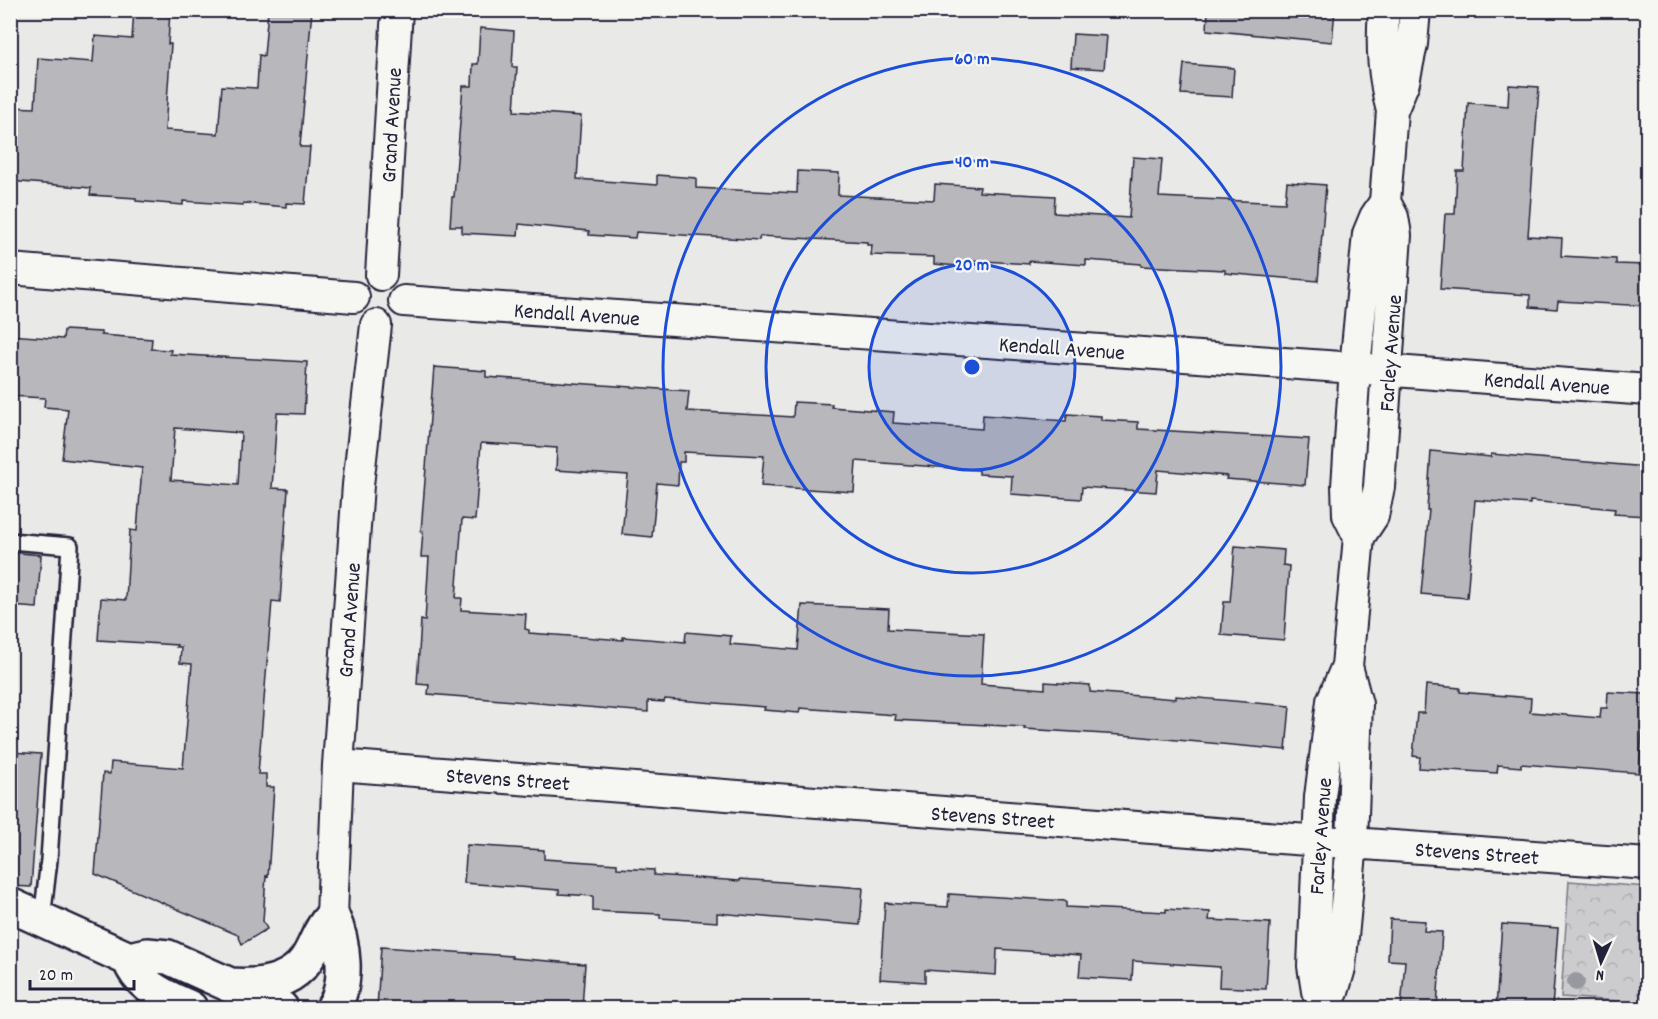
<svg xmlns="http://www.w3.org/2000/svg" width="1658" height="1019" font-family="Dekko,sans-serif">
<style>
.forest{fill:url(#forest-crowns);stroke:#777784;stroke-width:1.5}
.building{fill:#b8b8bc;stroke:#22223b;stroke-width:1.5;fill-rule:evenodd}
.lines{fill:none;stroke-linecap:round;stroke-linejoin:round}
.lane-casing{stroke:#22223b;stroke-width:20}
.street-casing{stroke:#22223b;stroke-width:34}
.secondary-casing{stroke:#22223b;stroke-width:38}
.lane{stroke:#f6f6f2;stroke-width:15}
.street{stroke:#f6f6f2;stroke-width:30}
.secondary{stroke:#f6f6f2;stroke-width:33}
.tree{fill:#9898a1}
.ring{fill:none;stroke:#1d4ed8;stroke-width:3}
.labels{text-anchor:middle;stroke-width:4.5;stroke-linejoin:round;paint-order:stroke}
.street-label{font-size:22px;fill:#22223b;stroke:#f6f6f2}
.centre{fill:#1d4ed8;stroke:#f6f6f2;stroke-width:3}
.ring-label{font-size:18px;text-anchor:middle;font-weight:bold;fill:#1d4ed8;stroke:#f6f6f2;stroke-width:4.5;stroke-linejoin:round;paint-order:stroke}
</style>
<defs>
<pattern id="forest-crowns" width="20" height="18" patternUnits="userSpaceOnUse" patternTransform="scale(1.5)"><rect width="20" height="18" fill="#ccccce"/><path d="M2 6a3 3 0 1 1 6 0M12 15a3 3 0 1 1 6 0" fill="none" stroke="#afafb2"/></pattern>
</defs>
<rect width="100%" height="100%" fill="#e9e9e7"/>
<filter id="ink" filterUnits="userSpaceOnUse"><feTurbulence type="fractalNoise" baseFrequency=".0167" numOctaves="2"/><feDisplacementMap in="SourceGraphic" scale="12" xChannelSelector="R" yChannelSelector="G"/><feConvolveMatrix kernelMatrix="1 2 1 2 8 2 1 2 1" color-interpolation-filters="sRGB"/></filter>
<g filter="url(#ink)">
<path class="forest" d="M1569 881 1647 887V1003L1561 997Z"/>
<path class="building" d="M134 10H170L168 44H171L165 130 218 134 222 86 257 88 259 55 264 56 268 10H312L300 147H310L305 204 286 203V207L243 203V205L183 201V205L136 201V198L90 195 91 188 10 181V107L35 108 38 58 93 62 95 36 132 39Z
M1208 10H1335L1332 42 1207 30Z
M480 28 514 31 512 67H517L514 111 581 116 577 179 657 185V175L696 178V188L797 193 798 171 839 173 838 195 934 200 935 184 980 187 979 192 1055 196 1054 213 1129 218 1133 157 1162 159 1159 197 1285 203 1287 182 1326 185 1318 281 1225 273V270L1141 266V264L1086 260V265L1029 261V264L971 260 970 267 934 264V257L871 255 872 245H867V242L760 236 759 240 636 232 635 238 589 235V231L519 224 518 236 462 233V226H450L452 197H454L463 86H472L473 64H478Z
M1073 34 1107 36 1104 69 1071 67Z
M1184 64 1234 68 1232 97 1181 94Z
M1509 85 1539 87 1528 236 1562 238 1561 256 1616 259V264L1647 265V306L1558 301 1557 309 1530 307V295L1440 289 1445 214H1455L1457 171H1464L1468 103 1508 106Z
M64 330 101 332V335L152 339 151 349 171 350 170 354 307 362 304 414 277 413 272 488 288 489 280 602 272 601 258 774H266V787H274L268 877 266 876 263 921 267 929 242 944 238 935 95 874 103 773 110 774 111 762 183 768 192 664 180 663 181 647H176L177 645 98 640 101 598 126 600 130 530 137 531 142 468 62 459 68 409 44 407 45 398 10 396V335L63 339ZM175 428 241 433 238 485 171 480Z
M434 367 486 371V377L689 391 687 411 793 417 794 402 832 404 831 407 894 412 893 423 982 429 983 415 1066 421 1067 414 1101 416V420L1138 422V429L1309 439 1305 485 1226 479 1227 476 1158 470 1156 492 1082 487 1081 499 1011 494 1012 476 979 474V470L856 461 854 492 761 486 764 456 684 452V462H679L678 485 657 483 652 537 622 534 628 475 556 470 557 448 481 443 475 520 462 519 456 598H462L461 610 526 614 525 629 529 630V633L623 640V637L685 642 686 632 731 636 730 644 798 650 802 605 889 609 888 629 984 634 981 684 1045 689V682L1090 685V692L1176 699V696L1290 706 1286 750 1122 735 1024 729 1025 727 895 720 896 715 800 708 799 713 764 710 765 707 665 699 664 702 648 701V712L428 694 429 685 417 684 421 620 425 621 429 557H421L423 531H421Z
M1431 451 1491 457V454L1647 467V516L1614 514 1615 509 1530 501V504L1475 500 1467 598 1421 594 1429 510H1427Z
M1235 546 1284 550 1283 565 1289 566 1284 640 1221 635 1224 602H1230Z
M10 552 41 555 37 608 10 606Z
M1426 685 1460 688V692L1531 698 1530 712 1600 718 1601 708H1607L1608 692 1645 694 1639 773 1521 764V767L1498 765 1497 773 1419 768 1420 757 1413 756 1417 713H1424Z
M10 752 41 754 31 887 10 886Z
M467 845 544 850V859L617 864V868L654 870V875L740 881V879L863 888 860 925 717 913V922L660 918V914L593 911V896L559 894V890L464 883Z
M949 894 1066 901V907L1166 912V909L1210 912 1209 920 1270 923 1266 989 1219 987 1220 967 1133 961 1132 980 1079 977 1081 955 997 949 996 975 925 970V982L880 979 885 903 948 907Z
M1390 919 1425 921 1424 931 1442 932 1437 1008H1401L1405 961 1388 960Z
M1502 924 1558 928 1552 1008H1496Z
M381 947 512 956V958L585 964 582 1008H377Z"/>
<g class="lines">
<g class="lane-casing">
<path id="lane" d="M10 541 70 546 49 860 42 919"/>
</g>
<g class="street-casing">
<path id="street" d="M1384 10C1381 47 1383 76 1392 111
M10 269 354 297
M381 275 397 10
M404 301 1355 368 1648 390
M1359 537 1348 515 1347 486 1355 368 1368 234 1375 217 1385 202 1392 111 1404 82 1412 44 1415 10
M338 765 1280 838 1648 864
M332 916 338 765 358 485 376 325
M1324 1008 1317 991 1313 966 1320 797 1332 701 1347 666 1359 537 1373 516 1379 487 1396 235 1393 217 1385 202
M1324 1008 1333 992 1340 968 1352 843 1357 704 1347 666"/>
</g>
<g class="secondary-casing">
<path id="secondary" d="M10 905 129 959
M129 959 147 955 168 957 281 1008
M129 959C139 987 164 996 190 1008
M229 985C256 987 289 984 306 960 317 944 317 932 332 916 344 941 349 984 333 1008"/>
</g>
<use href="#lane" class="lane"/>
<use href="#street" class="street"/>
<use href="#secondary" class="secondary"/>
</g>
<circle class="tree" cx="1576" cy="982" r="9"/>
</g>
<circle cx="972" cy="367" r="103" fill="#1d4ed8" fill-opacity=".12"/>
<g class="ring">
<circle cx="972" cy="367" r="103"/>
<circle cx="972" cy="367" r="206"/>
<circle cx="972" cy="367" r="309"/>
</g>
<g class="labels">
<g class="street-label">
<text transform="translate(390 125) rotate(-87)" y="8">Grand Avenue</text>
<text transform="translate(577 313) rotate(4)" y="8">Kendall Avenue</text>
<text transform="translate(1062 347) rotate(4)" y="8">Kendall Avenue</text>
<text transform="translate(1389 353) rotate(-86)" y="8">Farley Avenue</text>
<text transform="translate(1547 382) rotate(4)" y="8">Kendall Avenue</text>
<text transform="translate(348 620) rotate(-86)" y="8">Grand Avenue</text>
<text transform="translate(508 778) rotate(4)" y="8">Stevens Street</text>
<text transform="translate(993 816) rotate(4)" y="8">Stevens Street</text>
<text transform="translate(1319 836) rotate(-86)" y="8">Farley Avenue</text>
<text transform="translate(1477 852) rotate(4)" y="8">Stevens Street</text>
</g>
</g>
<circle cx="972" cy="367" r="9" class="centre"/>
<g class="ring-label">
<text x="972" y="64">60 m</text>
<text x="972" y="167">40 m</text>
<text x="972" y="270">20 m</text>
</g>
<rect width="1658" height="1019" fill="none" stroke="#f6f6f2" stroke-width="36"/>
<rect x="18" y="18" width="1622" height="983" fill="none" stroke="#22223b" stroke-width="2" filter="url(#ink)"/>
<g transform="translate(1601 962) rotate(184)" stroke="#f6f6f2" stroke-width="4.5" paint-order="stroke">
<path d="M0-4.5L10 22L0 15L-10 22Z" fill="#22223b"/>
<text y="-9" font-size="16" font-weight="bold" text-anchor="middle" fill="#22223b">N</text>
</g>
<path d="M30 980v9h104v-9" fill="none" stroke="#22223b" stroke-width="3"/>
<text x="39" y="980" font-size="18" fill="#22223b" stroke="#f6f6f2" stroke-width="4.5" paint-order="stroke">20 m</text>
</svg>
